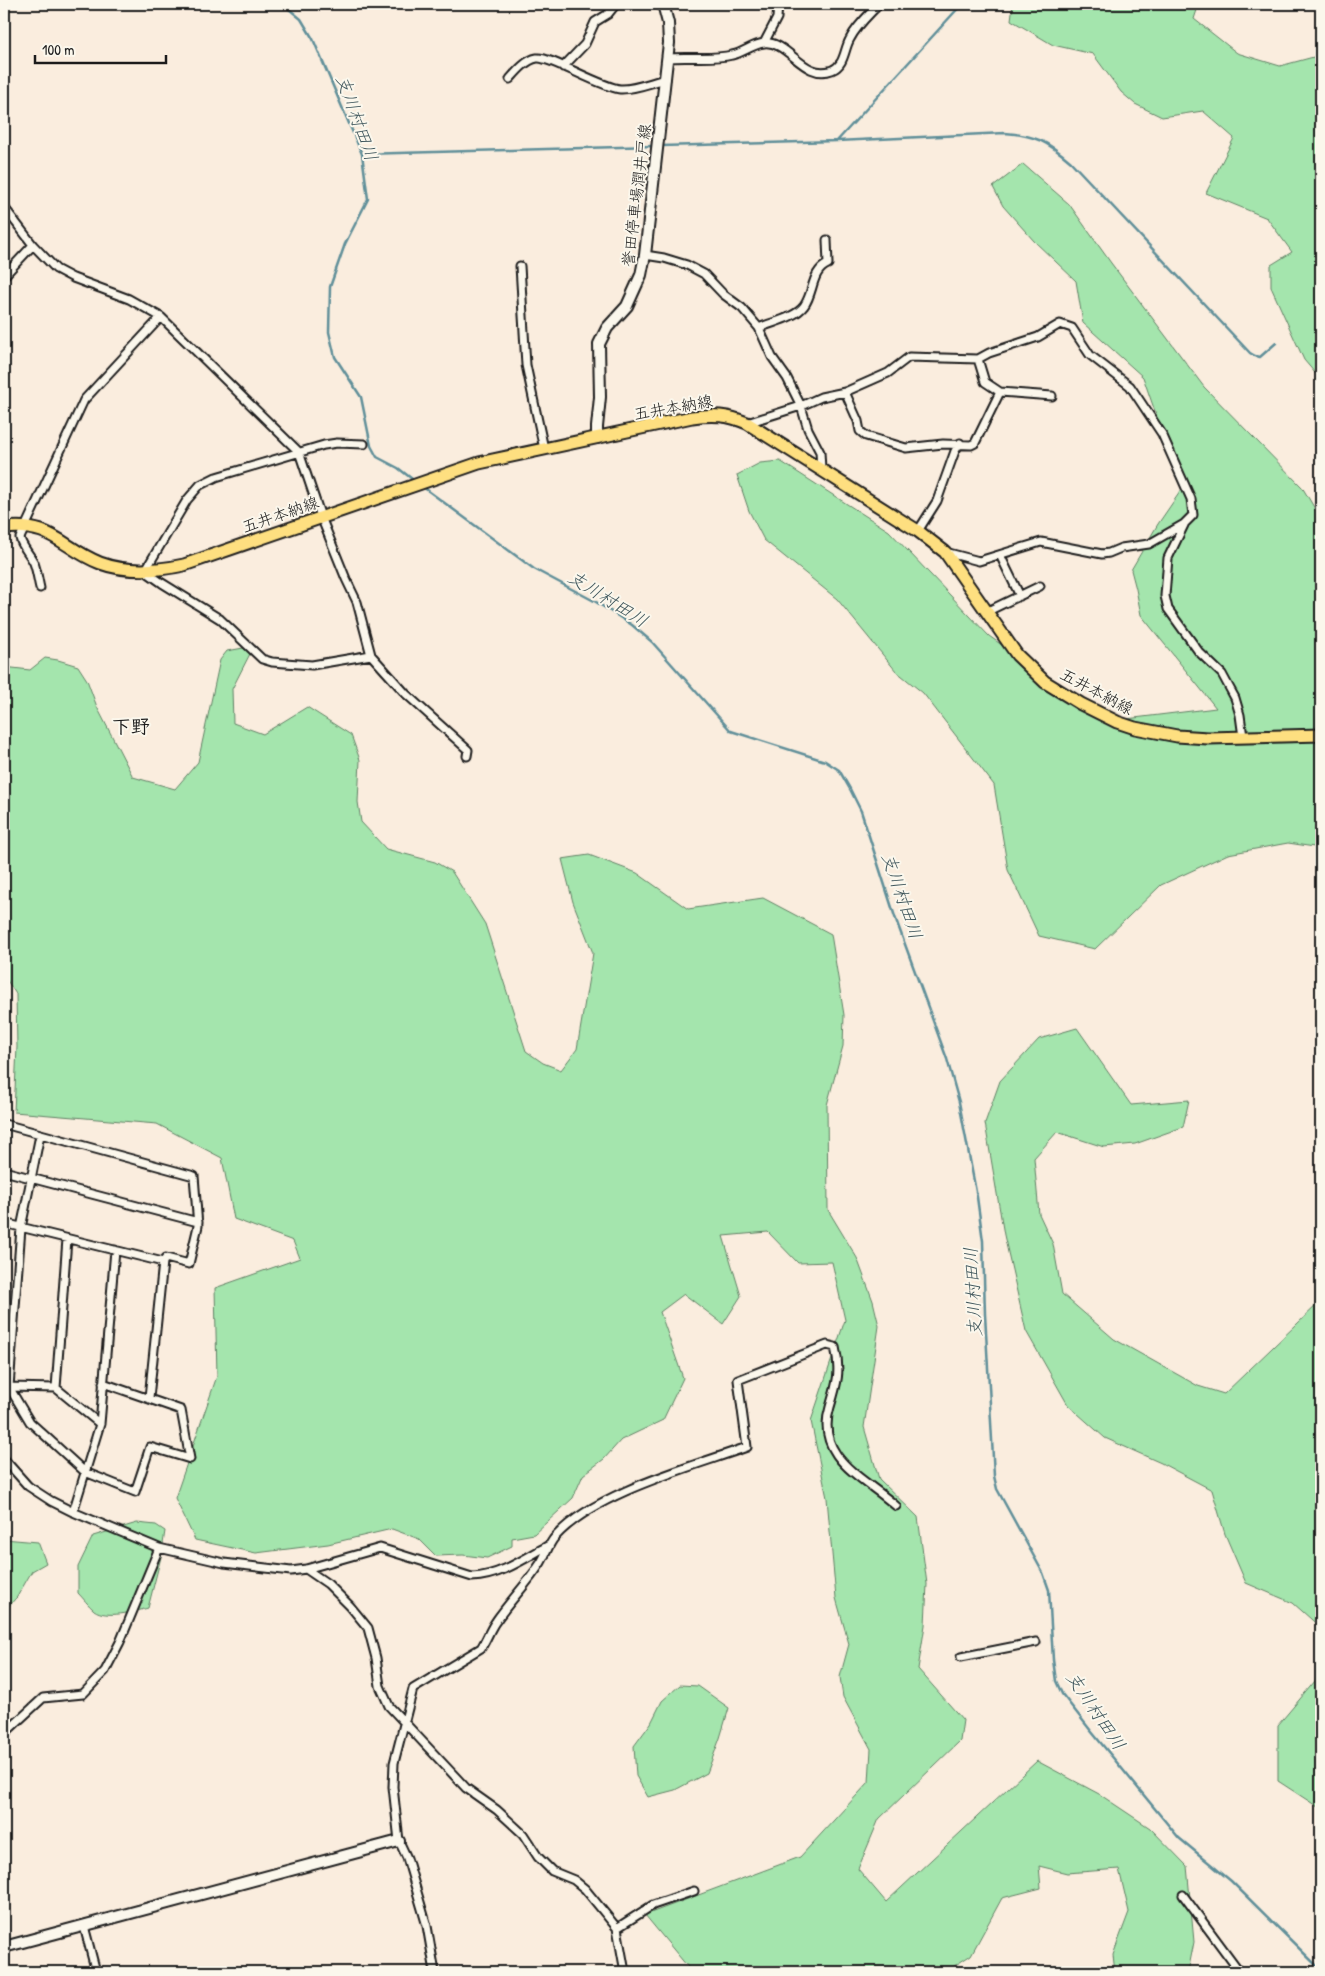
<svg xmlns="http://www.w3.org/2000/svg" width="1325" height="1976" font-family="'Patrick Hand','Klee One',sans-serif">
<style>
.green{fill:#a4e5ad;stroke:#608064}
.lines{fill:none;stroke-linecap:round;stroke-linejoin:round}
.stream{stroke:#608f99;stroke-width:2.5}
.street-casing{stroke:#1c1c1c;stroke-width:11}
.secondary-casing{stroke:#1c1c1c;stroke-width:14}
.primary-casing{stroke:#1c1c1c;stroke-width:15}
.street{stroke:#fbf7ec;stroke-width:7}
.secondary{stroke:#fbf7ec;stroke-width:10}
.primary{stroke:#fedf80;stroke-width:11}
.labels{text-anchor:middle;stroke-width:4;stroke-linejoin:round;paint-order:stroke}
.street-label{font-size:16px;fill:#1c1c1c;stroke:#fbf7ec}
.water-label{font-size:18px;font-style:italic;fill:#3e555b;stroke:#fbf7ec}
.quarter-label{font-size:19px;font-weight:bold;fill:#1c1c1c;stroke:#fbf7ec}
</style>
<rect width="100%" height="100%" fill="#faedde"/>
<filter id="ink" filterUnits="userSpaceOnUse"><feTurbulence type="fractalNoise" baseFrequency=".02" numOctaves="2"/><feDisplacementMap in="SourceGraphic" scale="10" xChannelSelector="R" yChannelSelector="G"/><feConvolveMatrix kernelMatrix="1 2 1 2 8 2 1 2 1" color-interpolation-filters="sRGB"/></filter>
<g filter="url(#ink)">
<path class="green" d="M1013 4H1199L1194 19 1237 53 1280 66 1321 55V380L1304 360 1271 287V265L1292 252 1267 218 1206 193 1234 138 1203 111 1162 117 1135 104 1121 92 1093 54 1053 45 1011 20Z
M1023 164 1069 204 1111 263 1204 387 1302 487 1321 519V848L1288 843 1228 854 1161 885 1095 949 1039 936 1008 870 994 785 923 693 896 671 837 599 764 540 749 511 737 475 760 463 780 461 889 531 989 636 1110 721 1216 708 1141 615 1136 589 1131 570 1158 524 1182 489 1143 377 1083 323 1076 281 1034 241 1003 206 993 187Z
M254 646 232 689 233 723 263 734 307 707 351 735 360 760 358 802 361 822 386 849 435 862 452 872 485 924 526 1051 543 1063 561 1070 577 1049 593 953 573 902 562 859 589 855 637 873 688 909 763 898 831 934 844 1015 843 1046 827 1105 828 1210 857 1258 873 1301 879 1326 864 1427 879 1479 918 1517 927 1584 925 1625 918 1669 963 1720 960 1741 879 1819 858 1869 886 1902 1037 1761 1099 1794 1150 1828 1187 1866 1194 1942 1188 1972H1115L1113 1955 1129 1912 1119 1869 1067 1873 1039 1866 1041 1888 1002 1898 971 1955 945 1972H692L645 1915 800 1857 869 1782 871 1749 843 1697 840 1677 849 1644 836 1598 827 1498 811 1421 845 1320 832 1262 798 1263 768 1232 723 1236 741 1296 723 1324 684 1294 660 1312 683 1378 663 1420 621 1440 604 1459 583 1475 573 1498 534 1534 512 1538V1546L487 1558 463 1555 436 1556 419 1539 392 1529 328 1544 256 1553 195 1540 175 1498 217 1376 215 1288 300 1258 293 1241 234 1219 222 1158 157 1124 14 1112 17 1047 16 994 4 976V667L30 670 45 658 58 660 78 666 87 680 97 707 133 777 175 789 198 762 220 660 227 651Z
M1077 1028 1131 1105 1189 1100 1183 1127 1135 1144 1104 1147 1057 1132 1034 1158 1039 1214 1053 1244 1062 1294 1114 1339 1198 1386 1224 1394 1321 1301V1628L1293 1603 1246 1583 1225 1534 1212 1490 1161 1463 1105 1438 1068 1405 1026 1331 1004 1235 985 1123 1000 1081 1039 1039Z
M137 1523 156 1525 165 1531 161 1557 148 1608C134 1612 106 1619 94 1610 88 1605 83 1598 78 1593V1567L93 1536Z
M4 1539 38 1542 46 1563 32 1571 17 1597 4 1611Z
M1321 1674V1809L1278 1781V1725Z
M680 1685 698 1686 729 1708 720 1738 707 1773 675 1790 648 1797 636 1776 634 1746 651 1723 662 1701Z"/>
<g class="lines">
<path class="stream" d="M283 4 301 19 313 39 362 154 368 199 345 244 330 287 329 332 335 357 361 397 371 446 377 457 398 468 416 482
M837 141 1005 133C1036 135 1048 142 1071 162L1250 353 1255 356 1260 357 1276 343
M661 146 837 141 962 4
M362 154 655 146
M423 487 534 569 596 602 632 625 652 642 731 731 825 761 839 770 850 789 861 811 895 917 947 1059 959 1102 977 1197 983 1241 985 1314 994 1476 997 1489 1043 1573 1049 1590 1053 1660 1056 1681 1062 1694 1091 1731 1179 1838 1231 1881 1321 1970"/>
<g class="street-casing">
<path id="street" d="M764 43 777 18 778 4
M668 58C689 56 712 60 732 55 743 53 753 44 764 43 788 40 804 81 832 70 845 65 844 49 850 39 857 25 869 15 879 4
M563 67 585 44 595 22 608 14 616 4
M510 79C517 71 526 60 537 58 550 56 600 87 620 89 634 90 652 82 666 79
M4 207 33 245 56 269 73 278 129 299 161 317 299 452 321 517 346 579 357 602 371 655 406 694 468 750 467 756
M645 255 664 258 687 265 704 274 723 294 742 308 759 328 772 357 787 378 801 406 808 429 820 452 821 469
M520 266 526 365 544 449
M4 276 33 245
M759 328C772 322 795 318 804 306 814 293 811 271 828 264L827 240
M978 359 985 382 1000 392 1052 396
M845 392 858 421 860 431 866 436 906 448 943 444 971 445 975 443 1000 392
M747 423 801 406 821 397 845 392 888 373 909 357 978 359 989 353 1038 337 1060 324 1072 328 1090 355 1130 386 1162 434 1191 499 1193 515 1184 524 1149 544 1121 548 1109 553 1102 554 1041 542 979 561 945 552
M364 444 337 443 324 445 216 477 200 485 187 500 145 571 162 583 220 619 262 659 272 662 312 665 371 655
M1184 525 1168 558 1165 596 1168 609 1199 652 1222 674 1229 687 1235 698 1240 715 1243 737
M918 531 937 501 955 451 960 443
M1000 555 1020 596
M40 588C38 580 37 571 34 563 30 554 22 547 20 538L84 400 161 317
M986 612 1040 586
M4 1124 194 1176 198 1226 189 1264 166 1258 163 1262 4 1223
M40 1135 21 1228 9 1387 30 1422 85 1472 135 1492 150 1447 190 1459 181 1410 103 1383
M4 1171 198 1222
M56 1388 67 1239
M4 1391 9 1387 56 1388 100 1424
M149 1398 163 1262
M4 1459 28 1486 51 1501 73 1512 159 1548 224 1563 291 1571 306 1569 380 1548 472 1577C500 1576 524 1559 549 1545
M73 1512 100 1424 115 1250
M306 1569 328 1584 350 1606 368 1628 376 1658 380 1686 389 1706 466 1788 497 1810 523 1834 538 1857 552 1871 574 1880 585 1889 617 1928 625 1972
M961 1657 1036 1642
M4 1734 43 1698 83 1694 105 1671 120 1642 159 1548
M1183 1895 1240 1972
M84 1926 96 1972
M617 1928 653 1905 694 1891
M435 1972 427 1926 407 1858 399 1841 393 1787 394 1763 413 1689 481 1648C487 1639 490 1629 496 1621 510 1601 527 1584 540 1564 546 1555 548 1545 555 1537 594 1493 691 1467 747 1447L738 1380 827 1345 835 1347C841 1371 837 1384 830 1407 814 1458 865 1478 896 1506"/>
</g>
<g class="secondary-casing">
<path id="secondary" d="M597 438V427L600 397 599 344 607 328 627 306 641 275 645 255 669 43 668 23 663 4
M4 1947 399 1841"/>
</g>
<g class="primary-casing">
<path id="primary" d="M4 528C52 522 62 548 100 563 127 573 156 571 184 565L479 463 692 417C713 414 728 415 747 423L918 531 945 552 1017 655 1045 682 1081 704 1117 722 1135 728 1177 736 1208 738 1321 735"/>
</g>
<use href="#street" class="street"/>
<use href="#secondary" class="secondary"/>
<use href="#primary" class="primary"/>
</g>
</g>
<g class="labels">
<g class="street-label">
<text transform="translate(636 195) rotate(-83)" y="6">誉田停車場潤井戸線</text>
<text transform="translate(673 407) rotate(-10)" y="6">五井本納線</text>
<text transform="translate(280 514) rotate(-19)" y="6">五井本納線</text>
<text transform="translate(1097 691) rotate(28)" y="6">五井本納線</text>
</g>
<g class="water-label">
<text transform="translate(357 118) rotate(70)" y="6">支川村田川</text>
<text transform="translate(608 599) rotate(32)" y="6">支川村田川</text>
<text transform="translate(902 896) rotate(71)" y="6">支川村田川</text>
<text transform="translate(973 1292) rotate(-93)" y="6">支川村田川</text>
<text transform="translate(1096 1711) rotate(56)" y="6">支川村田川</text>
</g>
<g class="quarter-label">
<text x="131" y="733">下野</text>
</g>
</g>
<rect width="1325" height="1976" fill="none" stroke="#fbf7ec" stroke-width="20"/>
<rect x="10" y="10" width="1305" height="1956" fill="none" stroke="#1c1c1c" stroke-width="2" filter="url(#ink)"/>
<path d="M35 55v8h131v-8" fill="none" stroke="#1c1c1c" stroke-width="2.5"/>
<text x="42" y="55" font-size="15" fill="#1c1c1c" stroke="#fbf7ec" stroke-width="4" paint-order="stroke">100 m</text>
</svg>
